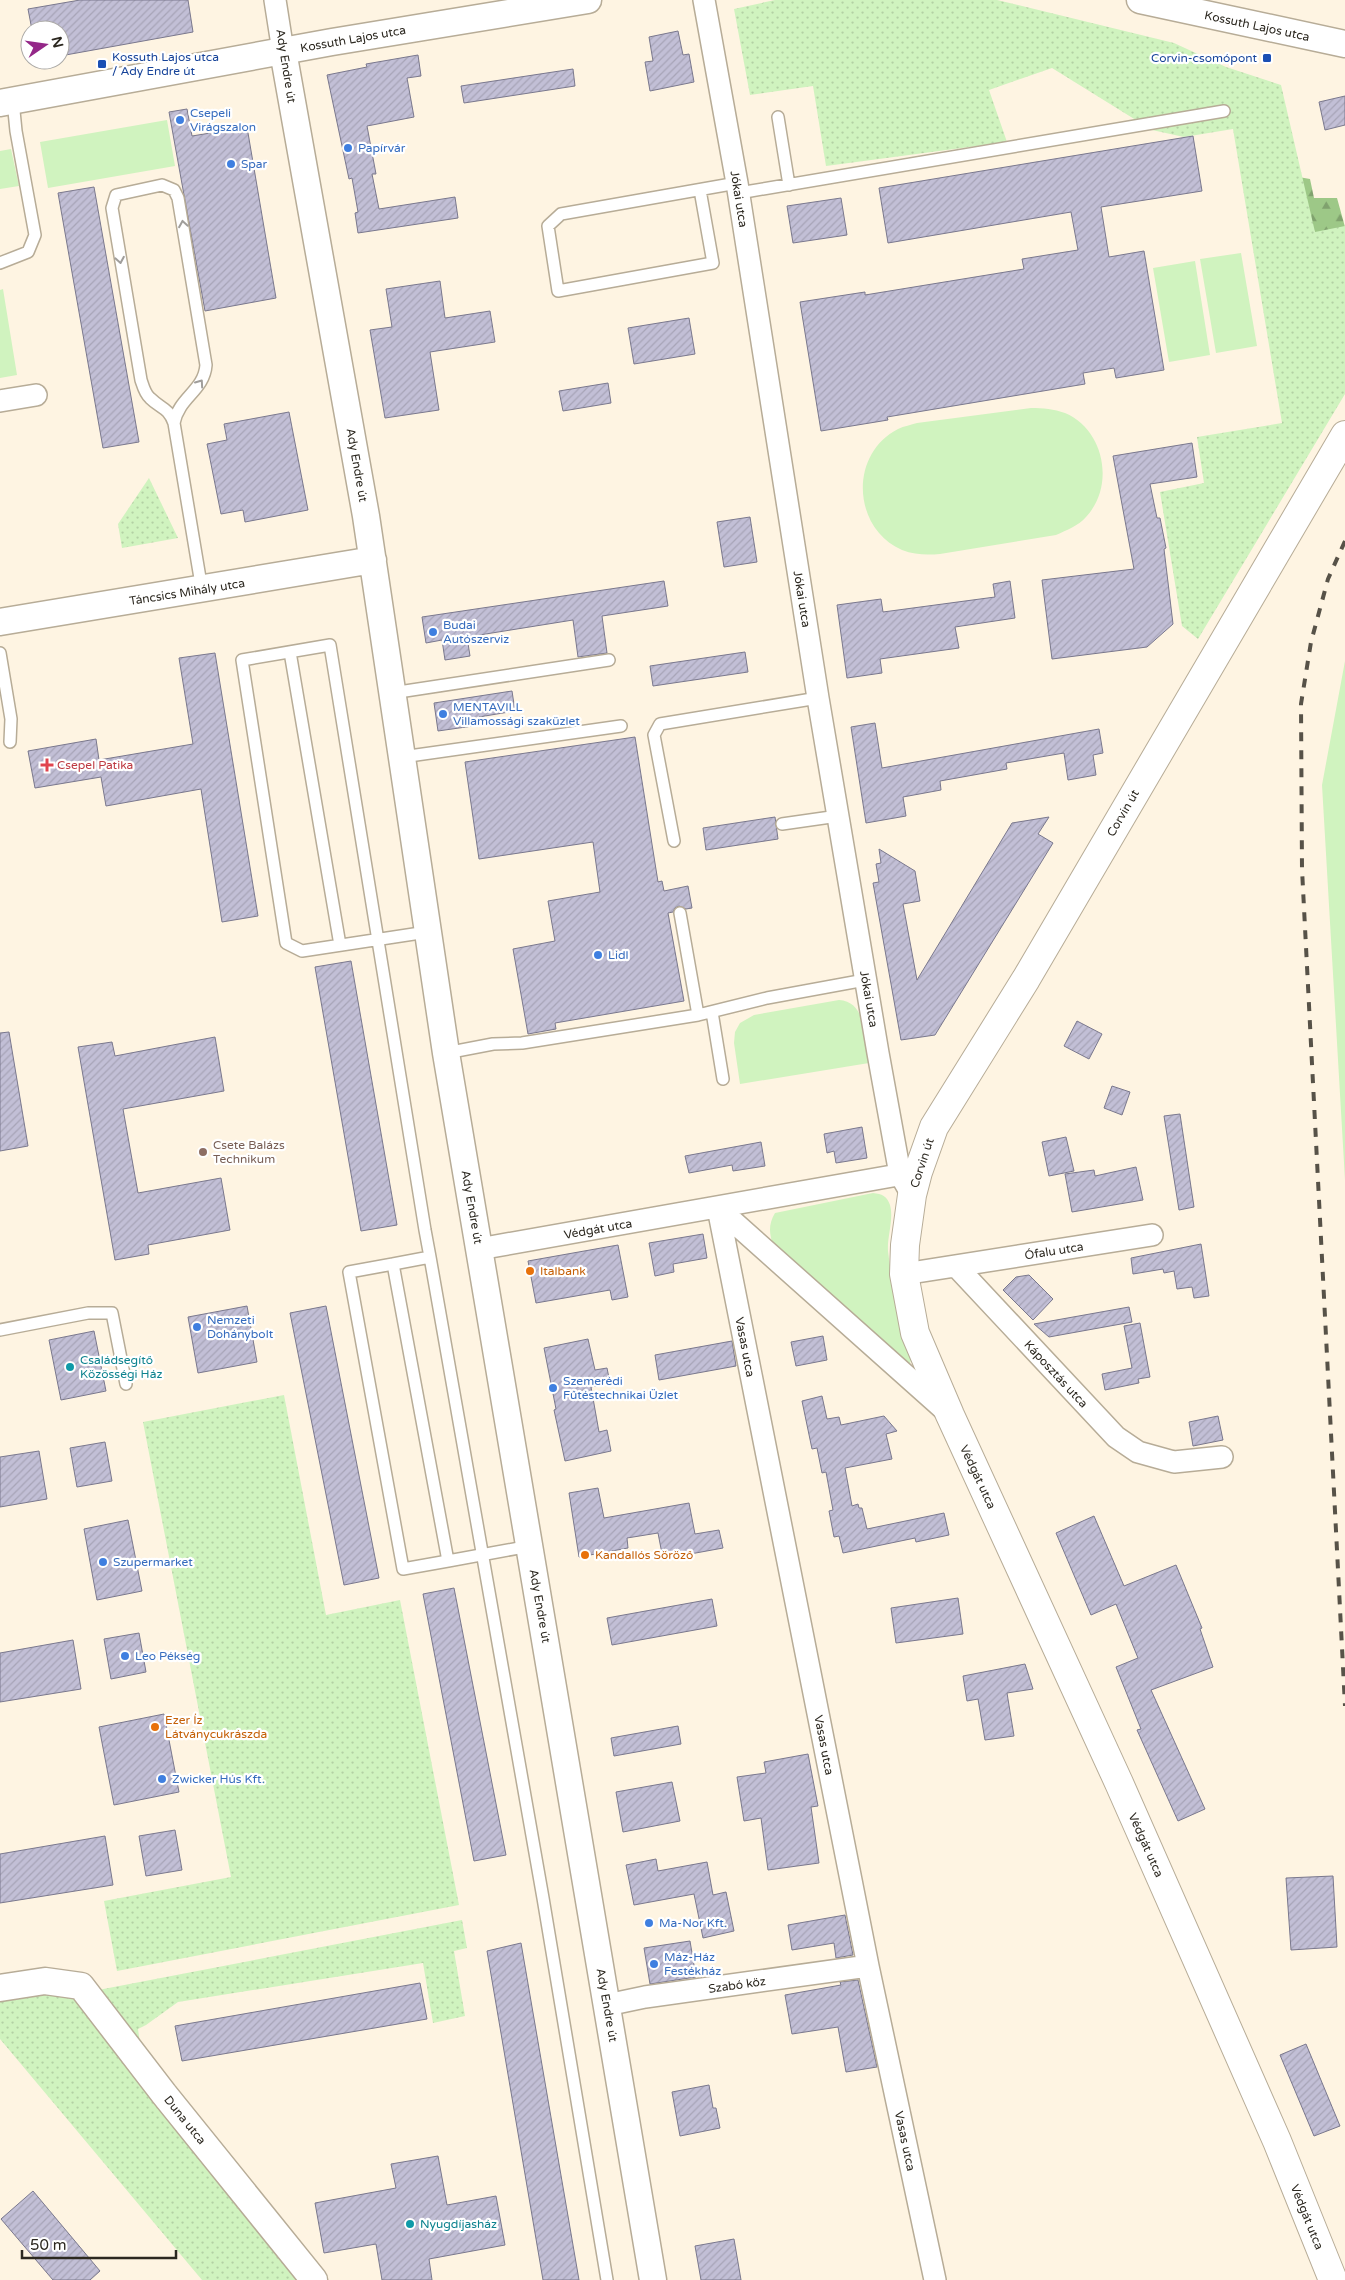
<svg xmlns="http://www.w3.org/2000/svg" width="1345" height="2280" font-family="'Varela Round',sans-serif">
<style>
.grass{fill:#d0f3bf}
.forest{fill:url(#forest-firs)}
.park{fill:url(#park-dots)}
.building{fill:url(#building-hatch);stroke:#7a788d}
.lines{fill:none;stroke-linecap:round;stroke-linejoin:round}
.service-casing{stroke:#b7ac97;stroke-width:14}
.minor-casing{stroke:#b7ac97;stroke-width:24}
.tertiary-casing{stroke:#b7ac97;stroke-width:29}
.secondary-casing{stroke:#b7ac97;stroke-width:30}
.service{stroke:#fff;stroke-width:11}
.minor{stroke:#fff;stroke-width:21}
.tertiary{stroke:#fff;stroke-width:26}
.secondary{stroke:#fff;stroke-width:28}
.rail{stroke:#575248;stroke-width:4;stroke-dasharray:9 9;stroke-linecap:butt}
.oneway{stroke:#a09e9b}
.transit-dot{fill:#1a4fb4;stroke:#fff;stroke-width:2}
.shop-dot{fill:#3f7fe0;stroke:#fff;stroke-width:2}
.health-dot{fill:#e0444e;stroke:#fff;stroke-width:2}
.education-dot{fill:#8d6e63;stroke:#fff;stroke-width:2}
.food-dot{fill:#e8710a;stroke:#fff;stroke-width:2}
.culture-dot{fill:#0f9aa8;stroke:#fff;stroke-width:2}
.labels{text-anchor:middle;stroke-width:4.5;stroke-linejoin:round;paint-order:stroke}
.street-label{font-size:12px;fill:#2c2820;stroke:#fff}
.transit-label{font-size:12px;fill:#164399;stroke:#fff;text-anchor:start}
.shop-label{font-size:12px;fill:#366cbe;stroke:#fff;text-anchor:start}
.health-label{font-size:12px;fill:#be3a42;stroke:#fff;text-anchor:start}
.education-label{font-size:12px;fill:#785e54;stroke:#fff;text-anchor:start}
.food-label{font-size:12px;fill:#c56008;stroke:#fff;text-anchor:start}
.culture-label{font-size:12px;fill:#0d838f;stroke:#fff;text-anchor:start}
</style>
<defs>
<pattern id="forest-firs" width="22" height="20" patternUnits="userSpaceOnUse" patternTransform="scale(1.25)"><rect width="22" height="20" fill="#9dc887"/><path d="M5 1l3.5 6h-7zM16 11l3.5 6h-7z" fill="#80a26e"/></pattern>
<pattern id="park-dots" width="8" height="8" patternUnits="userSpaceOnUse" patternTransform="scale(1.25)"><rect width="8" height="8" fill="#d0f3bf"/><path d="M2 2h.1M6 6h.1" fill="none" stroke="#b3d0a4" stroke-width="1.8" stroke-linecap="round"/></pattern>
<pattern id="building-hatch" width="6" height="6" patternUnits="userSpaceOnUse" patternTransform="scale(1.25)"><rect width="6" height="6" fill="#c2bfd6"/><path d="M-1 1l2-2M0 6l6-6M5 7l2-2" fill="none" stroke="#a7a4b7"/></pattern>
</defs>
<rect width="100%" height="100%" fill="#fef4e2"/>
<path class="grass" d="M167 120 175 166 48 188 40 142Z
M11 149 19 186 0 189V151Z
M1241 253 1257 346 1216 353 1200 259Z
M1195 261 1210 355 1169 362 1153 268Z
M3 289 17 375 0 378V290Z
M1031 408C1043 408 1054 409 1065 413 1105 430 1115 486 1086 517 1078 526 1067 530 1056 535L940 554C927 555 915 555 902 550 852 528 849 454 898 429 904 426 911 425 917 423Z
M1345 661V1180L1322 785Z
M839 1000C868 1002 865 1041 869 1063L740 1084 734 1043 735 1032 740 1023 754 1015Z
M873 1193C882 1194 887 1196 890 1205 894 1219 887 1237 888 1251 892 1287 903 1322 912 1357L910 1363 906 1365 774 1247C769 1234 768 1225 775 1213Z"/>
<path class="forest" d="M1287 175 1310 179 1314 198H1337L1345 227 1339 281Z"/>
<path class="park" d="M775 0H997L1174 43 1226 67 1281 85 1315 232 1345 226V394L1198 639 1182 626 1160 492 1204 483 1197 437 1282 423 1233 129 1184 137 1152 130 1052 68 989 90 1007 142 826 166 813 86 750 95 734 9Z
M149 478 178 538 122 548 118 524Z
M284 1395 326 1615 400 1600 459 1905 117 1971 104 1901 231 1877 143 1422Z
M462 1920 467 1948 454 1951 465 2016 433 2023 423 1963 178 2002 146 2025 138 2029 141 2050 93 1991Z
M50 1987 76 1995 305 2280H202L0 2039V1995Z"/>
<path class="building" d="M80 0H188L193 32 60 56V30H32L28 9Z
M678 31 683 55 689 54 694 82 650 91 645 62 653 61 649 37Z
M418 55 421 76 407 78 414 117 367 126 376 174H372L379 209 455 197 458 218 358 233 355 213 358 212 352 178 349 179 327 75 367 67 366 64Z
M573 69 575 86 464 103 461 86Z
M1345 96V125L1325 130 1319 102Z
M187 109 192 136 247 127 276 298 205 311 169 112Z
M1193 136 1202 191 1101 207 1109 257 1144 251 1164 370 1116 378 1114 368 1083 373 1085 384 887 417 888 420 821 431 800 302 865 292V295L1024 269 1022 259 1078 250 1071 212 888 243 879 188Z
M94 187 139 442 103 448 58 193Z
M841 198 847 235 793 243 787 206Z
M440 281 445 318 490 311 495 342 430 352 439 410 385 418 370 330 392 327 386 289Z
M689 318 695 354 634 364 628 328Z
M608 383 611 403 563 411 559 391Z
M289 412 308 510 245 522 243 510 221 514 207 444 227 440 224 424Z
M1192 443 1197 477 1150 484 1157 518H1160L1166 548 1164 549 1173 624 1147 647 1052 659 1042 580 1134 569 1113 456Z
M750 517 757 562 724 567 717 522Z
M664 581 668 606 602 616 607 653 578 657 573 620 467 637 470 656 445 660 442 640 426 643 422 617Z
M1010 581 1015 618 955 627 959 648 880 659 882 673 847 678 837 605 881 599 883 612 995 597 993 584Z
M745 652 748 672 653 686 650 666Z
M215 653 258 916 222 922 201 789 106 806 101 777 35 788 28 751 96 739 99 760 193 744 179 658Z
M512 691 515 711 479 717 480 725 438 731 434 703Z
M875 723 882 768 1099 729 1103 753 1093 755 1096 775 1068 780 1064 753 1006 763 1007 769 940 781 941 790 903 797 906 816 866 823 851 727Z
M635 737 658 882 662 881 664 891 688 886 692 908 686 909 679 906 675 908 673 912 668 913 684 1001 555 1023 556 1029 528 1034 513 949 555 941 548 901 600 892 593 842 479 859 465 762Z
M775 817 778 839 706 850 703 828Z
M1049 817 1038 834 1053 843 935 1035 901 1040 873 883 879 882 876 864 881 863 879 849 915 871 920 901 903 904 917 980 1012 823Z
M351 961 397 1225 361 1231 315 967Z
M1077 1021 1102 1034 1089 1059 1064 1046Z
M9 1032 28 1146 0 1151V1033Z
M215 1037 224 1091 123 1109 138 1193 221 1178 230 1230 148 1245 149 1254 115 1260 78 1047 112 1042 115 1056Z
M1112 1086 1130 1092 1122 1115 1104 1108Z
M1180 1114 1194 1207 1179 1210 1164 1116Z
M862 1127 867 1158 836 1163 834 1151 827 1153 824 1134Z
M1066 1137 1074 1171 1049 1176 1042 1142Z
M761 1142 765 1166 733 1171 732 1165 689 1173 685 1156Z
M1136 1167 1143 1200 1072 1212 1065 1174 1094 1170 1095 1176Z
M703 1234 707 1258 673 1264 674 1272 655 1276 649 1243Z
M1201 1244 1209 1296 1194 1298 1192 1287 1177 1289 1174 1271 1164 1273 1163 1269 1133 1274 1131 1258Z
M618 1245 628 1297 612 1300 610 1290 536 1303 528 1261Z
M1029 1275 1053 1299 1033 1320 1003 1290 1016 1277Z
M247 1306 257 1362 198 1373 188 1317Z
M326 1306 379 1578 344 1585 290 1313Z
M1129 1307 1132 1322 1049 1337 1034 1324Z
M1140 1323 1150 1377 1138 1379 1139 1383 1105 1390 1102 1374 1132 1368 1124 1326Z
M94 1331 106 1391 61 1400 49 1340Z
M823 1336 827 1360 796 1366 791 1342Z
M588 1339 595 1370 607 1368 610 1383 591 1387 599 1432 607 1430 611 1451 565 1461 554 1410 556 1409 544 1348Z
M732 1341 736 1366 659 1380 655 1355Z
M822 1396 827 1419 839 1417 841 1425 884 1416 897 1431 886 1434 892 1459 845 1468 852 1506 858 1504 859 1508H862L867 1529 944 1513 949 1535 916 1542 915 1538 843 1553 839 1536 834 1537 829 1511 833 1510 826 1472 822 1473 817 1448 812 1449 802 1401Z
M1218 1416 1223 1440 1193 1446 1189 1422Z
M105 1442 112 1481 77 1487 70 1448Z
M39 1451 47 1499 0 1507V1457Z
M598 1488 604 1518 689 1503 695 1534 719 1530 723 1548 663 1559 658 1533 627 1538 628 1548 579 1557 569 1493Z
M1094 1516 1124 1586 1176 1565 1202 1628 1200 1629 1213 1667 1151 1690 1205 1809 1178 1821 1137 1730 1141 1729 1116 1667 1138 1658 1116 1604 1091 1615 1056 1533Z
M128 1520 142 1591 97 1600 84 1529Z
M454 1588 506 1855 474 1861 423 1594Z
M958 1598 963 1634 896 1643 891 1608Z
M712 1599 717 1626 612 1645 607 1618Z
M139 1633 146 1672 111 1679 104 1639Z
M73 1640 81 1689 0 1702V1653Z
M1025 1664 1033 1689 1007 1693 1014 1736 985 1740 978 1699 967 1701 963 1676Z
M164 1714 179 1792 114 1805 99 1727Z
M678 1726 681 1744 614 1756 611 1738Z
M808 1754 818 1806 811 1807 819 1863 768 1870 761 1818 744 1821 737 1777 766 1773 764 1762Z
M672 1782 680 1821 623 1832 616 1792Z
M175 1830 182 1870 146 1876 139 1836Z
M105 1836 113 1885 0 1903V1854Z
M656 1859 658 1871 707 1862 713 1895 726 1892 734 1931 703 1938 694 1894 634 1905 626 1865Z
M1333 1876 1337 1947 1291 1950 1286 1878Z
M845 1915 853 1955 836 1958 834 1943 792 1950 788 1925Z
M690 1941 696 1977 650 1984 644 1948Z
M521 1943 579 2280H543L487 1951Z
M858 1980 877 2067 846 2072 838 2027 792 2034 785 1995 841 1985 840 1982Z
M420 1983 427 2019 182 2061 175 2026Z
M1306 2044 1340 2126 1314 2136 1280 2055Z
M709 2085 713 2108H716L720 2128 680 2136 672 2092Z
M438 2156 447 2205 496 2196 505 2245 429 2259 432 2280H382L376 2244 324 2253 315 2203 396 2188 391 2164Z
M33 2191 100 2271 90 2280H53L1 2219Z
M734 2239 741 2280H701L695 2246Z"/>
<g class="lines">
<g class="service-casing">
<path id="service" d="M778 117 789 185
M700 190 713 263 558 291 548 226 561 214 737 183
M739 193 1224 111
M0 263 28 252 35 235 16 131 13 101
M174 423C179 397 204 391 206 365L178 198 174 190 162 185 116 195 112 208 141 380C143 386 145 394 150 398 161 409 168 407 174 423L202 590
M290 652 340 945
M0 653 11 719 10 742
M392 693 609 660
M402 757 621 726
M782 824 838 816
M674 841 654 735 660 724 818 698
M680 913 698 1015
M427 932 302 951 286 943 242 660 330 645 425 1230 430 1257 543 1898 607 2280
M712 1012 723 1079
M446 1053 493 1044 522 1043 698 1015 767 998 865 980
M430 1257 393 1264 448 1561 530 1546
M393 1264 349 1272 403 1569 448 1561
M0 1330 88 1313H112L126 1384"/>
</g>
<g class="minor-casing">
<path id="minor" d="M275 0 283 51
M704 0 737 183 818 698 878 1053 900 1174 912 1195
M0 401 36 395
M718 1208 868 1966 935 2280
M718 1208 948 1413
M479 1249 915 1172
M956 1266 1116 1437 1138 1452 1174 1462 1222 1457
M904 1274 1152 1235
M607 2005 645 1997 868 1966"/>
</g>
<g class="tertiary-casing">
<path id="tertiary" d="M1140 0 1345 44
M283 51 366 516 446 1053 653 2280
M0 103 332 42 588 0
M0 622 373 560
M0 1988 45 1981 81 1986 164 2094 314 2280"/>
</g>
<g class="secondary-casing">
<path id="secondary" d="M1333 2280 1277 2141 1119 1783 950 1415 915 1333 904 1274 905 1245 912 1195 918 1172 934 1127 1026 979 1345 435"/>
</g>
<use href="#service" class="service"/>
<use href="#minor" class="minor"/>
<use href="#tertiary" class="tertiary"/>
<use href="#secondary" class="secondary"/>
<path class="rail" d="M1345 541 1328 579 1311 642 1301 704 1302 869 1345 1706"/>
</g>
<defs><path id="oneway-chevron" d="M-2-3.5L2.5 0L-2 3.5" fill="none" stroke-width="1.6" stroke-linecap="round" stroke-linejoin="round" transform="scale(1.25)"/></defs>
<g class="oneway">
<use href="#oneway-chevron" transform="translate(183 224) rotate(-99)"/>
<use href="#oneway-chevron" transform="translate(120 260) rotate(80)"/>
<use href="#oneway-chevron" transform="translate(200 383) rotate(-55)"/>
</g>
<g class="transit-dot">
<rect x="1262" y="53" width="10" height="10" rx="2.5"/>
<rect x="97" y="59" width="10" height="10" rx="2.5"/>
</g>
<g class="shop-dot">
<circle cx="180" cy="120" r="5"/>
<circle cx="348" cy="148" r="5"/>
<circle cx="231" cy="164" r="5"/>
<circle cx="433" cy="632" r="5"/>
<circle cx="443" cy="714" r="5"/>
<circle cx="598" cy="955" r="5"/>
<circle cx="197" cy="1327" r="5"/>
<circle cx="553" cy="1388" r="5"/>
<circle cx="103" cy="1562" r="5"/>
<circle cx="125" cy="1656" r="5"/>
<circle cx="162" cy="1779" r="5"/>
<circle cx="649" cy="1923" r="5"/>
<circle cx="654" cy="1964" r="5"/>
</g>
<path class="health-dot" d="M44.5 757.5h5v5h5v5h-5v5h-5v-5h-5v-5h5z"/>
<circle class="education-dot" cx="203" cy="1152" r="5"/>
<g class="food-dot">
<circle cx="530" cy="1271" r="5"/>
<circle cx="585" cy="1555" r="5"/>
<circle cx="155" cy="1727" r="5"/>
</g>
<g class="culture-dot">
<circle cx="70" cy="1367" r="5"/>
<circle cx="410" cy="2224" r="5"/>
</g>
<g class="labels">
<g class="street-label">
<text transform="translate(1257 26) rotate(12)" y="4">Kossuth Lajos utca</text>
<text transform="translate(353 39) rotate(-10)" y="4">Kossuth Lajos utca</text>
<text transform="translate(286 66) rotate(81)" y="4">Ady Endre út</text>
<text transform="translate(739 199) rotate(81)" y="4">Jókai utca</text>
<text transform="translate(357 465) rotate(80)" y="4">Ady Endre út</text>
<text transform="translate(187 592) rotate(-9)" y="4">Táncsics Mihály utca</text>
<text transform="translate(802 599) rotate(81)" y="4">Jókai utca</text>
<text transform="translate(1123 813) rotate(-60)" y="4">Corvin út</text>
<text transform="translate(869 999) rotate(80)" y="4">Jókai utca</text>
<text transform="translate(922 1163) rotate(-72)" y="4">Corvin út</text>
<text transform="translate(472 1207) rotate(80)" y="4">Ady Endre út</text>
<text transform="translate(598 1229) rotate(-10)" y="4">Védgát utca</text>
<text transform="translate(1054 1251) rotate(-9)" y="4">Ófalu utca</text>
<text transform="translate(745 1347) rotate(79)" y="4">Vasas utca</text>
<text transform="translate(1056 1374) rotate(47)" y="4">Káposztás utca</text>
<text transform="translate(978 1477) rotate(65)" y="4">Védgát utca</text>
<text transform="translate(540 1606) rotate(80)" y="4">Ady Endre út</text>
<text transform="translate(824 1745) rotate(79)" y="4">Vasas utca</text>
<text transform="translate(1146 1845) rotate(66)" y="4">Védgát utca</text>
<text transform="translate(737 1985) rotate(-8)" y="4">Szabó köz</text>
<text transform="translate(607 2005) rotate(80)" y="4">Ady Endre út</text>
<text transform="translate(185 2120) rotate(51)" y="4">Duna utca</text>
<text transform="translate(905 2141) rotate(78)" y="4">Vasas utca</text>
<text transform="translate(1307 2217) rotate(68)" y="4">Védgát utca</text>
</g>
<g class="transit-label">
<text x="112" y="61">Kossuth Lajos utca<tspan x="112" dy="14">/ Ady Endre út</tspan></text>
<text x="1257" y="62" text-anchor="end">Corvin-csomópont</text>
</g>
<g class="shop-label">
<text x="190" y="117">Csepeli<tspan x="190" dy="14">Virágszalon</tspan></text>
<text x="358" y="152">Papírvár</text>
<text x="241" y="168">Spar</text>
<text x="443" y="629">Budai<tspan x="443" dy="14">Autószerviz</tspan></text>
<text x="453" y="711">MENTAVILL<tspan x="453" dy="14">Villamossági szaküzlet</tspan></text>
<text x="608" y="959">Lidl</text>
<text x="207" y="1324">Nemzeti<tspan x="207" dy="14">Dohánybolt</tspan></text>
<text x="563" y="1385">Szemerédi<tspan x="563" dy="14">Fűtéstechnikai Üzlet</tspan></text>
<text x="113" y="1566">Szupermarket</text>
<text x="135" y="1660">Leo Pékség</text>
<text x="172" y="1783">Zwicker Hús Kft.</text>
<text x="659" y="1927">Ma-Nor Kft.</text>
<text x="664" y="1961">Máz-Ház<tspan x="664" dy="14">Festékház</tspan></text>
</g>
<g class="health-label">
<text x="57" y="769">Csepel Patika</text>
</g>
<g class="education-label">
<text x="213" y="1149">Csete Balázs<tspan x="213" dy="14">Technikum</tspan></text>
</g>
<g class="food-label">
<text x="540" y="1275">Italbank</text>
<text x="595" y="1559">Kandallós Söröző</text>
<text x="165" y="1724">Ezer Íz<tspan x="165" dy="14">Látványcukrászda</tspan></text>
</g>
<g class="culture-label">
<text x="80" y="1364">Családsegítő<tspan x="80" dy="14">Közösségi Ház</tspan></text>
<text x="420" y="2228">Nyugdíjasház</text>
</g>
</g>
<g transform="translate(45 45) rotate(77)"><circle r="24" fill="#ffffff" stroke="#aba9a6"/>
<path d="M0-4L9 19L0 12L-9 19Z" fill="#942788"/>
<text y="-8" font-size="14" font-weight="bold" text-anchor="middle" fill="#2c2820">N</text>
</g>
<path d="M22 2250v8h154v-8" fill="none" stroke="#2c2820" stroke-width="2.5"/>
<text x="30" y="2250" font-size="15" fill="#2c2820" stroke="#ffffff" stroke-width="4" paint-order="stroke">50 m</text>
</svg>
